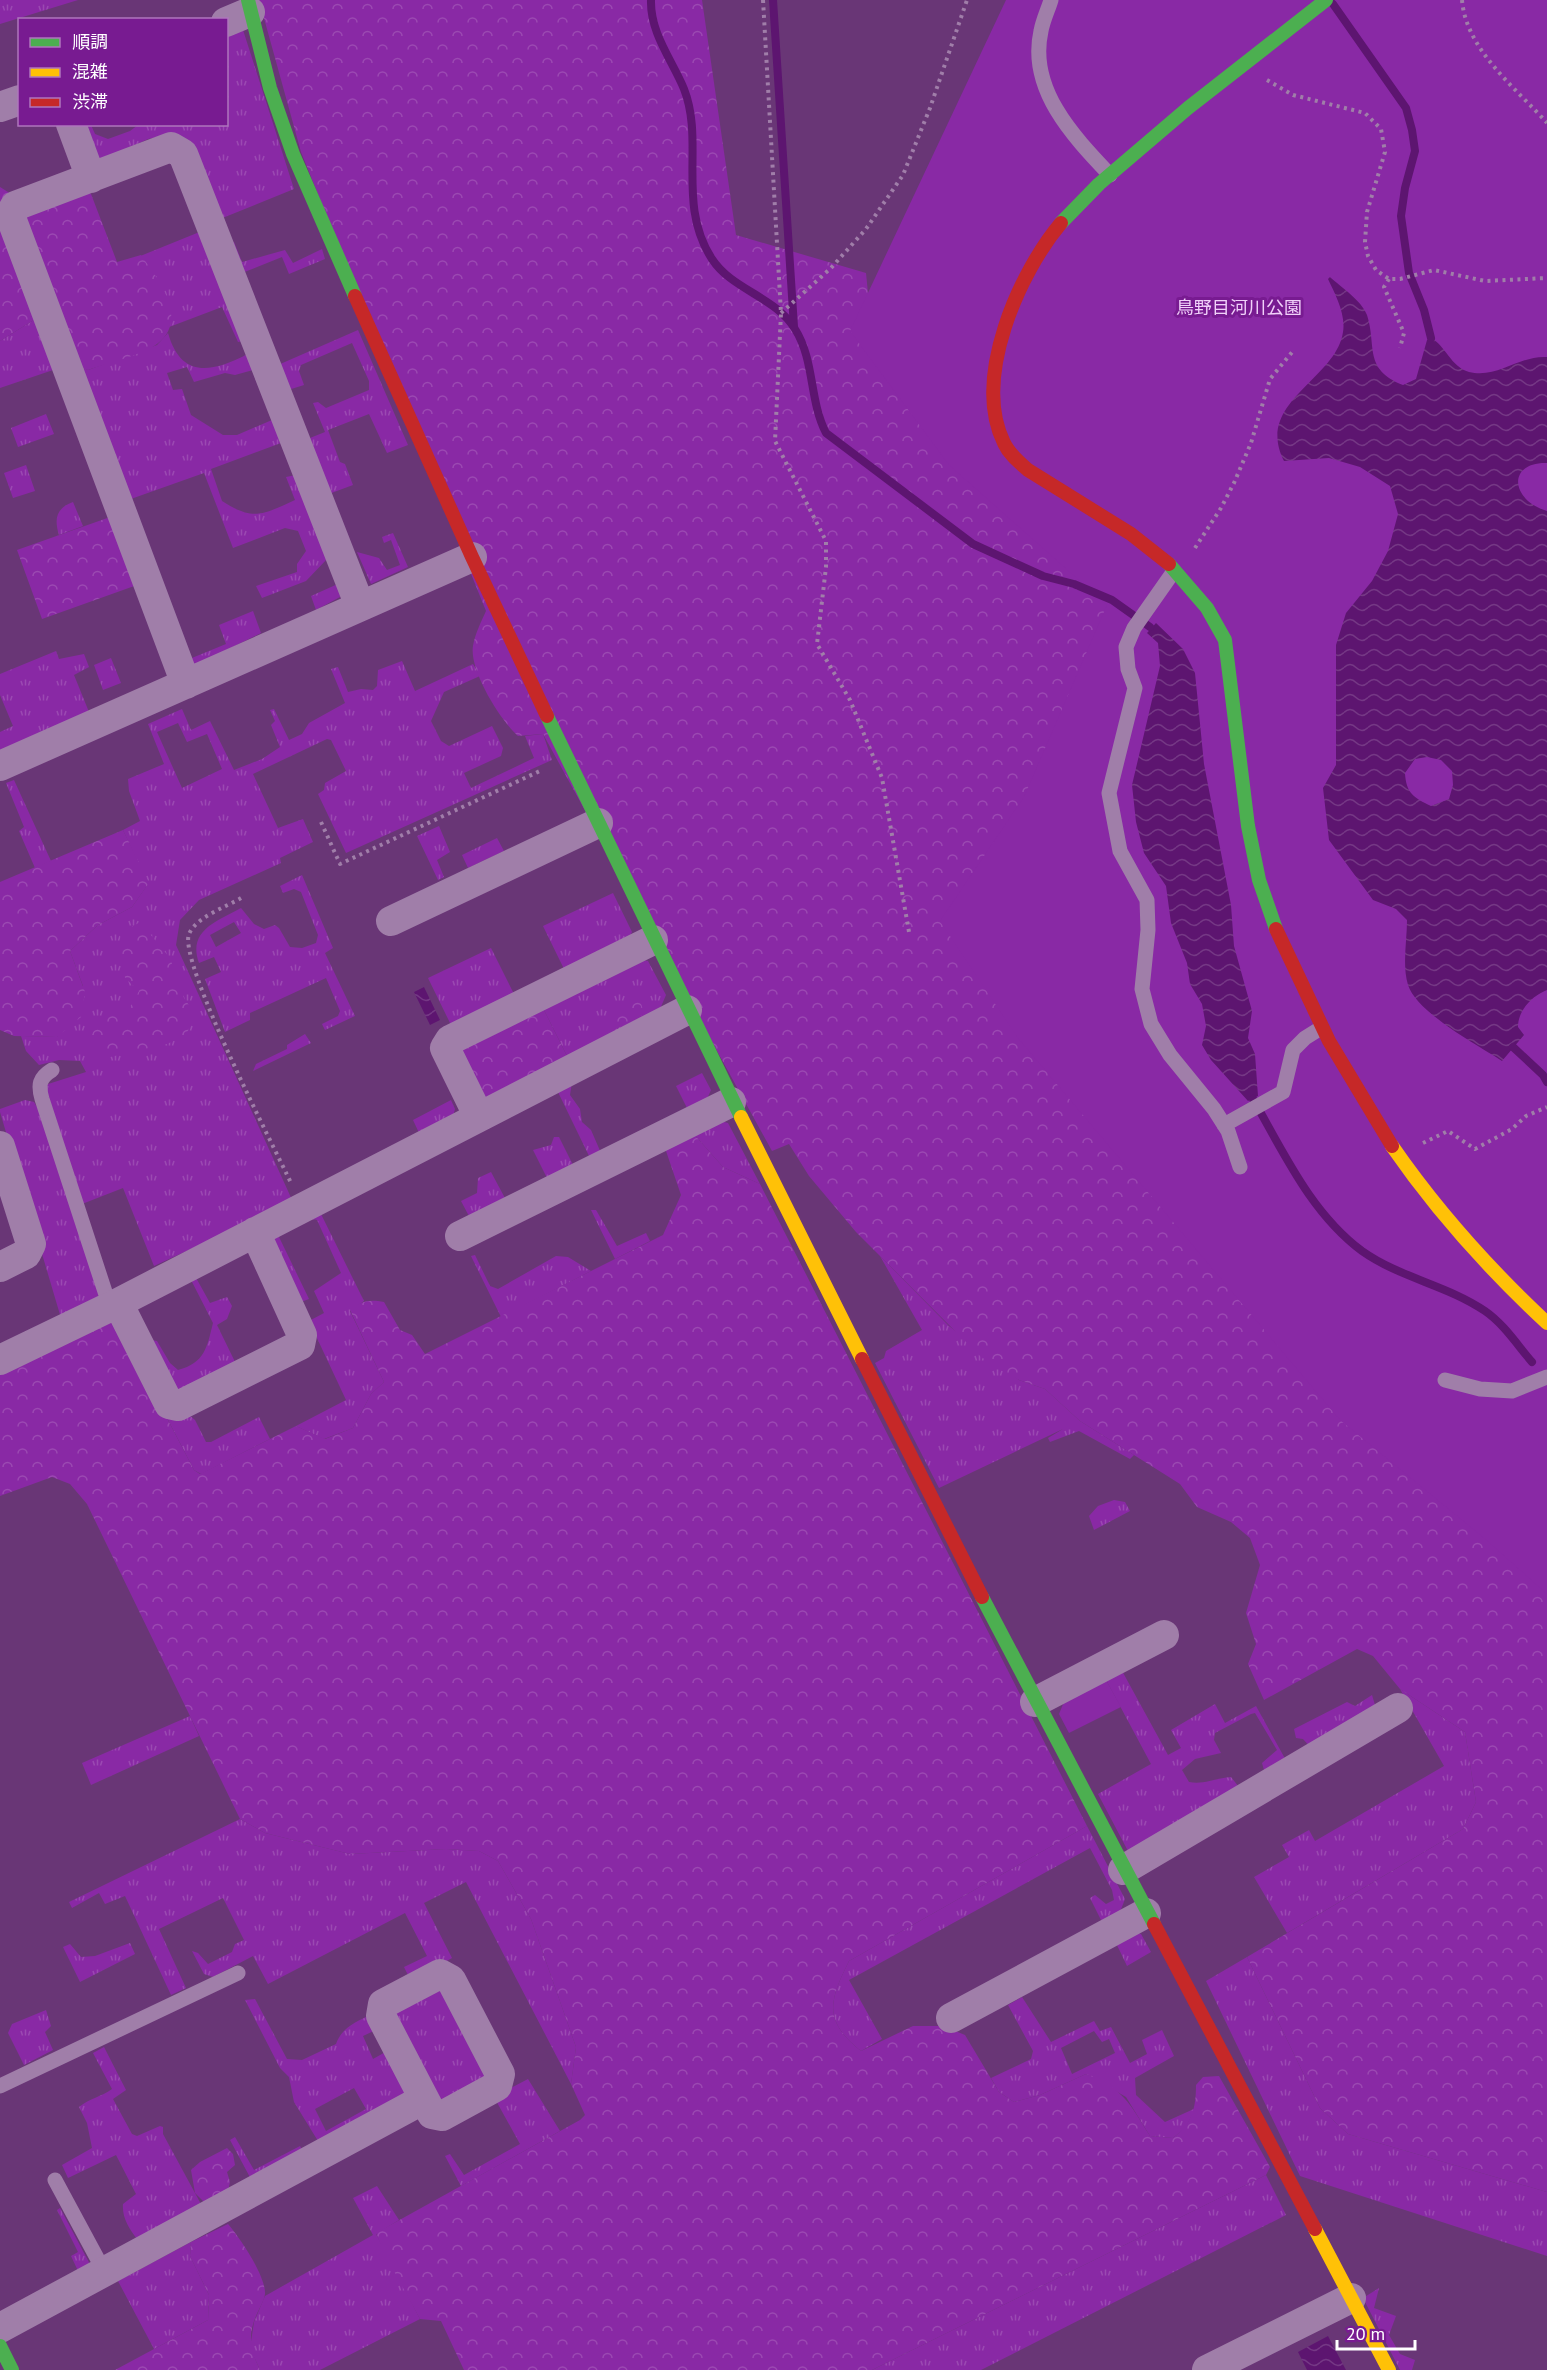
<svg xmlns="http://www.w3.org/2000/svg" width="1547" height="2370" font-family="'PT Sans','Noto Sans JP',sans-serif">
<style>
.grass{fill:url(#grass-tufts);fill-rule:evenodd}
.forest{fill:url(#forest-crowns)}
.park{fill:#8929a5}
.water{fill:url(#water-waves);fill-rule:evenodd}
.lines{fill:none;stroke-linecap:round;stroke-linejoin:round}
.stream{stroke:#5d1570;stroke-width:8}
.path{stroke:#a07ea9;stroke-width:4;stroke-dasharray:3 4.5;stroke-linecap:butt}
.lane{stroke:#a07ea9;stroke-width:15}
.street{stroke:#a07ea9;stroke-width:30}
.fast{stroke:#4caf50;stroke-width:14}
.slow{stroke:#ffc107;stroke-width:14}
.jam{stroke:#c62828;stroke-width:14}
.labels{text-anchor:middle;stroke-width:6;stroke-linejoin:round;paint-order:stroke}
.park-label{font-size:18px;fill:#f1d1fa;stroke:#781b91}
</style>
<defs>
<pattern id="grass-tufts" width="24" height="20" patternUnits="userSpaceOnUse" patternTransform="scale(1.5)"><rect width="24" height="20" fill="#8929a5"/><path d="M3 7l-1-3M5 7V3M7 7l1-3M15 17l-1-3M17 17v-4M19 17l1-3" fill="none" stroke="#9b49b2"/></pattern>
<pattern id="forest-crowns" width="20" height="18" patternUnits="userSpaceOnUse" patternTransform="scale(1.5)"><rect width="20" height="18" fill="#8929a5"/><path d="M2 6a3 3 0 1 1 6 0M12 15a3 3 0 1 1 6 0" fill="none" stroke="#9b49b2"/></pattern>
<pattern id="water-waves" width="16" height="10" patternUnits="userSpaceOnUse" patternTransform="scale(1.5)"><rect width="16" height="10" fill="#5d1570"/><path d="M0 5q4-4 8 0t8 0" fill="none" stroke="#753885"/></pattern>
</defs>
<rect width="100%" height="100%" fill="#693676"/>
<path class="grass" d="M0 0H78L0 24Z
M243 30 294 189 220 219 173 134 148 139 107 158H95L82 125H91L95 134 108 139 130 131 138 125 226 124 227 36Z
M202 231 243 341 238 342 222 307 156 332 128 261Z
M229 242H234L242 262 285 250 293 263 322 249 325 259 289 274 282 257 242 273Z
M37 318 56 369 0 388V341Z
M358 330 408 445 387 453 369 414 328 430 340 462 345 464 353 485 326 495 305 440 325 432 313 403 318 402 326 408 369 390V381L352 343 301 365 299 371 304 385 288 390 278 365Z
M168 333C181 378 210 373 246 355L253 370 235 375 225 373 194 382 187 367 167 373 173 390 182 389 191 415 223 435H237L272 420 281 443 211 469 222 501C253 521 262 515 295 500L286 477 296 475 327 559 306 581 262 598 256 586 297 572V564L306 551 298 531 285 528 233 548 204 473 128 500 78 366 88 370 157 345Z
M46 414 54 434 18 447 11 428Z
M26 465 35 491 13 498 4 473Z
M73 502 83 526 59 535C54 519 56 508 73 502Z
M393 533 408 567 371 584 357 552 379 558 387 570 400 565 391 540 384 543 382 537Z
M340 583 343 589 340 597 316 610 311 596Z
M253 611 261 633 194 666 187 660 226 644 219 625Z
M56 651 59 659 84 654 89 667 74 675 91 717 0 753V732L13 726 0 695V674Z
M111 658 121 683 103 690 94 665Z
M402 661 415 691 473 664 480 676 444 692 431 721 441 741 449 746 492 726 503 748 501 756 464 773 471 788 534 758 525 736 543 734 552 760 346 853 318 794 324 790 325 783 346 771 331 740 327 739 253 774 278 828 303 819 313 842 280 858 281 863 199 900 180 920 176 945 293 1202 154 1266 123 1188 82 1204 45 1085 86 1072 80 1061 59 1060 39 1065 26 1051 21 1036 57 1037 83 986 70 951 98 925 132 907 148 884 123 830 140 821 129 791 128 779 164 764 148 724 182 709 191 730 210 721 234 770 262 759 280 747 271 725 275 721 270 710 274 709 289 740 302 734 309 723 345 703 331 669 338 667 348 692 361 689 373 690 377 686 378 670ZM178 723 187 742 207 734 222 769 182 788 157 732Z
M14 780 51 861 35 868 19 831 24 827 6 783Z
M439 826 450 852 437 860 444 877 438 880 417 836Z
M497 838 504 851 468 868 462 855Z
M302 875 333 948 325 953 355 1016 325 1030 322 1024 338 1016 340 1011 326 978 250 1013V1020L225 1032 205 979 221 972 214 957 199 963C187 930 218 921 241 908L254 924 264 929 275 925 279 928 290 947 302 948 316 943 318 935 301 892 294 889 283 893 280 886ZM234 922 241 933 216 947 210 935Z
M613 893 632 932 628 940 565 971 543 926Z
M491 948 515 996 452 1027 428 978Z
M635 958 648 961 666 995 660 1009 567 1056 542 1006Z
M305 1034 311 1043 253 1071 256 1064 287 1049V1045Z
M702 1073 711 1090 706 1101 688 1110 676 1086Z
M572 1082 570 1095 580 1109 582 1122 591 1130 601 1153 590 1158 557 1090Z
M25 1100 34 1102 40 1112 99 1293 96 1302 61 1318 0 1112V1109Z
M451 1100 455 1109 453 1116 420 1135 413 1120Z
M716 1120 728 1123 760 1184 723 1167 692 1132Z
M554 1137H559L574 1167 548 1180 533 1150 551 1145Z
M491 1172 506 1200 470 1218 461 1201 477 1193 478 1178Z
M318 1208 364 1301 350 1311 384 1382 371 1394 353 1428 324 1439 296 1426 346 1400 309 1321 324 1313 314 1291 341 1273 317 1220C306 1217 285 1228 279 1237L309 1299 298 1303 268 1241Z
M591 1210H596L617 1246 646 1233 650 1241 615 1259Z
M475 1255 490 1286 498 1289 556 1256 568 1257 591 1271 501 1317 471 1256Z
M880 1256 949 1326 1019 1380 1045 1389 1080 1421 1134 1455 1130 1459 1079 1431 1050 1442 1048 1438 1063 1429 939 1488 875 1363 884 1358 886 1351 922 1330Z
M195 1276 210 1303 227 1297 232 1306 227 1319 217 1325 238 1368 173 1392 145 1339 157 1341 170 1363 178 1370C205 1363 207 1347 213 1323L190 1278Z
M188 1414 195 1420 206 1442H211L259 1417 270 1439 201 1474 194 1470 166 1416Z
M1114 1500 1125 1502 1130 1511 1094 1530 1089 1516 1098 1506Z
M1121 1669 1168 1755 1181 1748 1171 1730 1215 1704 1225 1723 1256 1706 1288 1764 1266 1777 1262 1763 1277 1750 1255 1713 1251 1714 1215 1733 1214 1740 1221 1753 1195 1759 1182 1770 1189 1782C1204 1785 1215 1778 1231 1777L1242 1791 1128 1851 1098 1794 1151 1764 1105 1678Z
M1400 1689 1465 1732 1476 1802 1463 1829 1287 1933 1254 1877 1289 1857 1282 1845 1309 1830 1315 1841 1444 1766Z
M1372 1695 1375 1705C1354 1716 1333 1735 1312 1749L1303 1739 1296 1738 1294 1729 1347 1702 1355 1706Z
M190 1716 199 1736 91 1785 82 1763Z
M240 1819 265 1833 350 1854 446 1849 479 1851 498 1861 531 1919 576 2047 571 2084 466 1882 424 1903 452 1958 411 1981 404 1967 427 1956 405 1913 268 1984 253 1956 213 1977 204 1974 192 1951 198 1953 208 1964 232 1952 235 1944 244 1940 223 1898 159 1929 186 1988 171 1995 125 1896 105 1904 99 1893 72 1908 69 1902Z
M1087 1826 1125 1899 1120 1912 1103 1924 1090 1898 1095 1895 1106 1904 1114 1900 1112 1890 1090 1848 849 1980 882 2039 861 2051C823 2021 829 2001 849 1961Z
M1134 1932 1141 1934 1151 1952 1127 1966 1116 1943Z
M130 1943 135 1954 80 1982 63 1947 70 1944 81 1957 95 1956Z
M1247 1957 1320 2108 1348 2134 1547 2192V2256L1300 2176 1206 1981Z
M435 1984 448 1989 488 2081 447 2103 435 2098 393 2017 394 2007Z
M1022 1997 1051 2042 1094 2021 1100 2031 1111 2027 1130 2063 1147 2054 1142 2040 1162 2030 1174 2056 1135 2078 1136 2095 1165 2122 1196 2108 1185 2128 1173 2138 1150 2136 1126 2097 1086 2074 1040 2095 1014 2102 999 2092 991 2078 1031 2059 1033 2051 1008 2005ZM1094 2031 1102 2042 1109 2039 1115 2053 1072 2074 1061 2048Z
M255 1999 287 2059 302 2060 336 2044C342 2027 356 2022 372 2014L378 2029 363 2036 373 2059 389 2050 407 2087 405 2095 318 2141 294 2102 289 2077 280 2068 245 2000ZM354 2088 366 2109 326 2131 315 2109Z
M46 2010 51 2026 45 2032 53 2050 24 2065 8 2033 12 2024Z
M104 2047 126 2090 113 2099 132 2134 137 2136 160 2126 163 2127V2134L202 2206 137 2239C129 2228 122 2218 123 2204L136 2194 116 2155 68 2178 62 2165 92 2148 87 2123 79 2107C90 2098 101 2097 112 2089L93 2053Z
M528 2079 560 2131 461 2186 445 2156 450 2154 464 2175 520 2144 494 2097Z
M235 2137 254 2170 300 2146 303 2152 252 2181 230 2140Z
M1266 2175 1286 2215 981 2370H872Z
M377 2186 399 2220 376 2234 420 2319 320 2370H260L250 2348 254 2322 265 2296 373 2235 353 2198Z
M60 2208 92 2268 79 2273 71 2256 78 2252 57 2210Z
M191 2242 190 2256 209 2295 208 2320 154 2349 118 2281Z
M1379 2288 1374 2308 1396 2316 1389 2335 1400 2354 1415 2360 1412 2370H1400L1363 2298Z"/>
<path class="forest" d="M259 0H702L736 235 866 273 873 344 1110 590 1547 1536V2192L1348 2134 1320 2108 1247 1957 1463 1829 1476 1802 1465 1732 1400 1689 1373 1656 1357 1649 1264 1700 1248 1664 1256 1644 1246 1613 1260 1565 1250 1538 1231 1522 1197 1507 1180 1484 1080 1421 1045 1389 1019 1380 981 1357 856 1232 809 1176 789 1144 772 1151 543 734 518 736C500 720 469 670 473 646 475 634 481 622 486 611L301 152Z
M0 187 32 207 85 189 91 194 117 262 141 255C158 279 190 319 157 344 145 354 105 364 88 370L78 366 37 318 0 341Z
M113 516 137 585 42 619 17 550Z
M123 830 149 883 132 907 98 925 70 951 85 992 81 1017 57 1037 14 1036 0 1030V882Z
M140 922 170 958 184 998 195 1014 186 1035 167 1044 106 1058 88 1047C93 1022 107 1015 130 1007L139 991 125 978 120 934Z
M635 1000 641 1003 644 1014 614 1030 609 1021 611 1015Z
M542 1006 567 1056 489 1098 478 1096 459 1057 462 1046Z
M692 1132 723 1167 760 1184 1087 1826 849 1961C829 2001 823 2021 861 2051L913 2026H943L965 2035 999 2092 1014 2102 1040 2095 1086 2074C1125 2091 1128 2101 1150 2136L1173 2138C1192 2123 1196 2109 1196 2085L1203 2077 1219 2076 1270 2167 1266 2175 872 2370H464L441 2321 420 2319 384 2253 376 2233 580 2120 585 2115 571 2084 576 2047 531 1919 498 1861 479 1851 446 1849 350 1854 265 1833 240 1819 87 1504 70 1484 52 1477 0 1496V1374L112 1322 120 1328 194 1470 200 1474 296 1426 325 1439 353 1428 371 1394 384 1382 350 1310C361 1301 369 1299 384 1302L400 1330 412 1335 425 1354 663 1235 681 1195 665 1148Z
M227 2148 233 2154 235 2165 227 2172 230 2182 228 2191 209 2201H203L195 2193 191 2170 200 2162Z
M228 2224C240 2238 266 2276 265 2294 264 2301 259 2309 256 2316 247 2337 251 2351 260 2370H115L208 2320 209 2295 190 2256 191 2242Z"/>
<path class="park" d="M1006 0H1547V1594L1484 1538 1340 1420 1018 1038 940 921 1024 797 1107 605 949 465 850 331Z
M1105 1678 1121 1707 1069 1733 1059 1714 1066 1697Z"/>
<path class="water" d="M1330 277C1341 287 1362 301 1367 315 1377 346 1363 369 1403 385L1416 379 1427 340 1431 338C1445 345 1451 367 1469 372 1498 379 1519 355 1547 357V463C1507 462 1510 500 1547 511V990C1532 996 1518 1010 1518 1027L1524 1035 1502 1061C1478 1045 1417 1013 1408 985 1402 965 1407 941 1407 920L1396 909 1373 900 1329 840 1323 788 1336 765V645L1346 613 1372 581 1388 551 1398 514 1390 486 1360 467 1329 458 1284 461C1254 402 1336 380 1343 332 1346 314 1335 294 1328 279ZM1427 757 1441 760 1452 771 1453 785 1449 799 1431 806C1414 798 1406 793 1405 773L1415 759Z
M1156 623 1183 649 1195 673 1204 764 1231 905 1234 946 1252 1011 1248 1038 1255 1054 1258 1096 1248 1101 1211 1060 1202 1045 1206 1026 1202 1004 1190 984 1187 963 1171 923 1166 886 1144 853 1136 822 1132 785 1160 666 1158 643 1147 633Z
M424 987 440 1020 430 1025 414 992Z
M1328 2336 1346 2370H1307L1298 2352Z"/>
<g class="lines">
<path class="stream" d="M651 0C650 33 672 60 684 89 705 142 676 204 712 259 732 290 776 297 795 329 815 361 809 400 826 433L973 544 1043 576 1074 584 1112 600 1150 627
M773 0 794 327
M1333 4 1406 108 1412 130 1415 151 1405 188 1401 216 1409 273 1424 310 1431 338
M1513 1047 1543 1075 1547 1082
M1253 1099C1284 1153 1311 1213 1362 1251 1400 1278 1447 1285 1485 1311 1504 1324 1518 1346 1532 1362"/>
<path class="path" d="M763 0 781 313 775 441 826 541V567L817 644 850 700 882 778 909 932
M1462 0C1466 50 1516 88 1547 123
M1267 80 1293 95 1365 113 1381 129 1385 152 1367 212 1365 242 1368 256 1376 270 1389 279H1400L1434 270 1485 281 1547 278
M1389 279 1384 287 1404 333 1400 348
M781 313 831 268 866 229 903 175 930 108 967 0
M1195 548 1221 508 1234 483 1251 443 1270 379 1293 351
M321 822 340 864 542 770
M241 898C226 907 196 917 189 934 178 961 274 1147 291 1183
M1423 1143 1448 1131 1475 1149 1512 1129 1526 1116 1547 1107"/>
<path class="lane" d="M1051 0C1048 10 1043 20 1041 31 1028 89 1073 136 1110 175
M1174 571 1134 628 1126 647 1128 669 1135 688 1109 793 1120 851 1147 900 1148 930 1142 989 1151 1024 1170 1055 1214 1109 1228 1131 1240 1167
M52 1070C39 1078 38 1085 42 1099L110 1307
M1224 1125 1283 1092 1293 1050 1305 1038 1321 1028
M1445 1380 1480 1389 1512 1391 1547 1377
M0 2086 238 1973
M55 2180 104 2271"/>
<path class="street" d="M226 22 250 12
M0 107 20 100
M71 124 91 178
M186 684 10 215 15 206 171 147 183 154 360 606
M0 766 472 557
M391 921 598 823
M479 1117 445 1048 450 1040 653 940
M0 1146 31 1244 26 1254 0 1267
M460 1236 731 1102
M118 1303 169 1404 178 1406 300 1345 302 1335 255 1232
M0 1360 118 1303 687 1010
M1035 1702 1164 1635
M1123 1870 1398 1708
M440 1974 451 1980 500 2074 497 2086 442 2116 432 2114 381 2016 383 2004Z
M951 2018 1146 1913
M0 2328 424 2099
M1207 2370 1351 2298"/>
<path class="fast" d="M248 0 270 88 293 154 355 296
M1061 223 1099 184 1188 108 1326 0
M1169 564 1207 608 1225 640 1248 826 1259 880 1276 929
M547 716 741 1117
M982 1597 1154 1924
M0 2346 12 2370"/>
<path class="slow" d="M741 1117 862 1359
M1392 1146C1437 1211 1489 1269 1547 1323
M1315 2229 1389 2370"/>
<path class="jam" d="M1061 223C1019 273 972 378 1004 443 1009 454 1019 462 1028 470L1131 534 1169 564
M355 296 472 557 547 716
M1276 929 1329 1041 1392 1146
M862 1359 982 1597
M1154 1924 1315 2229"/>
</g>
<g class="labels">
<g class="park-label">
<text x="1239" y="314">鳥野目河川公園</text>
</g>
</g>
<rect x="18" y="18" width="210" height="108" fill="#781b91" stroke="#ae76bd" stroke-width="1.5"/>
<rect x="30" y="38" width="30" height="9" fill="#4caf50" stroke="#ae76bd" stroke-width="1.5"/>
<text x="72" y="48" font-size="18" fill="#ffffff">順調</text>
<rect x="30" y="68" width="30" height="9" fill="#ffc107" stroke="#ae76bd" stroke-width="1.5"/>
<text x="72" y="78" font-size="18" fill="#ffffff">混雑</text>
<rect x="30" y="98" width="30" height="9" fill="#c62828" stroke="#ae76bd" stroke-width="1.5"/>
<text x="72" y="108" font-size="18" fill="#ffffff">渋滞</text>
<path d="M1337 2340v9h78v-9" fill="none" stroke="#ffffff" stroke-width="3"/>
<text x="1346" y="2340" font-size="18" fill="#ffffff" stroke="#781b91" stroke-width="4.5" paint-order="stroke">20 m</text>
</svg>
